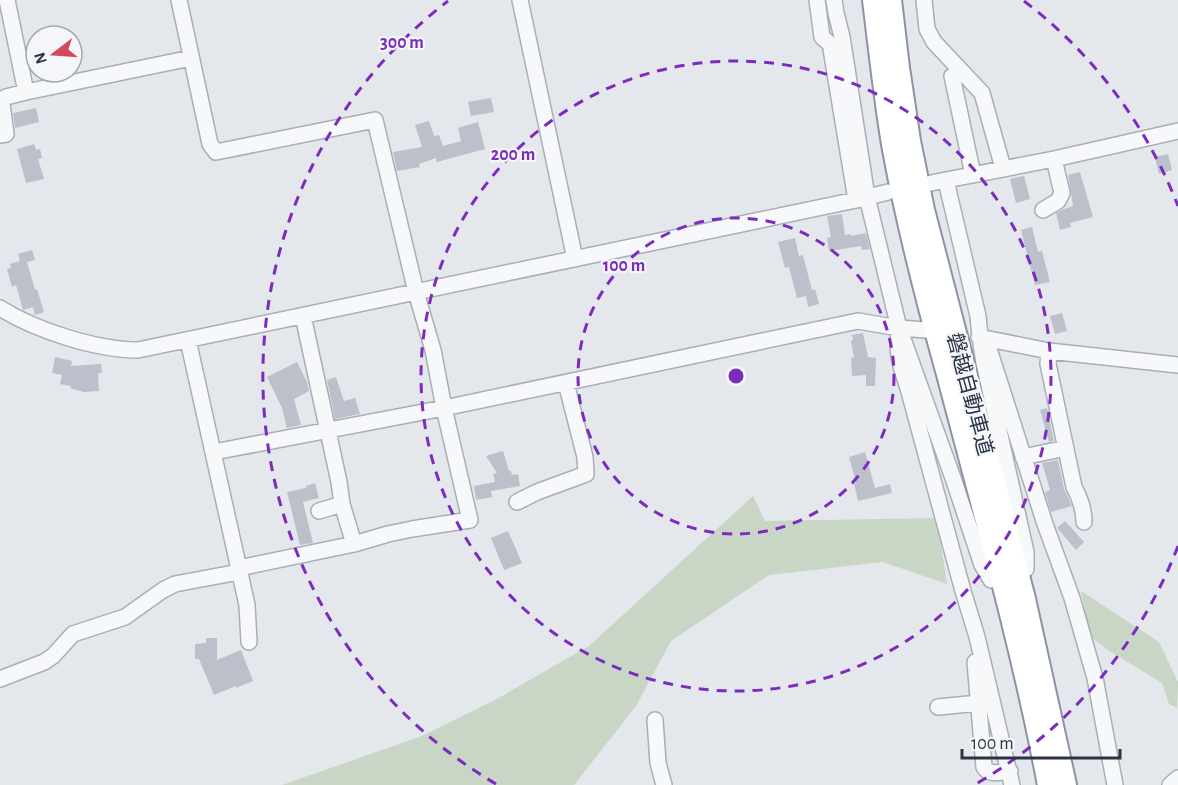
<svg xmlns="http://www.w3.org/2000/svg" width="1178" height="785" font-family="'Alegreya Sans','Noto Sans JP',sans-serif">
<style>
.green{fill:#c9d6c5}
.building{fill:#bbc0ca}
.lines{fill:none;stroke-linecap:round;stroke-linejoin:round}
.minor-casing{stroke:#a9aeb7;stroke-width:18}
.highway-casing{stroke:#8b94a3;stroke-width:26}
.minor{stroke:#f7f8fa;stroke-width:15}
.highway{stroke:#fff;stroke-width:22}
.ring{fill:none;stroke:#7b2cbf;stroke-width:3;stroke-dasharray:10 8}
.labels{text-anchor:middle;stroke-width:4.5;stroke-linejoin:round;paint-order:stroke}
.street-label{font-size:21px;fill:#2b3445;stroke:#f4f6f9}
.centre{fill:#7b2cbf;stroke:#f4f6f9;stroke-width:3}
.ring-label{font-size:18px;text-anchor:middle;font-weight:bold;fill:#7b2cbf;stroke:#f4f6f9;stroke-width:4.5;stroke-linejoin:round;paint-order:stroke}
</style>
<rect width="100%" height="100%" fill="#e4e7ec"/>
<path class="green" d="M753 496 765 521 937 518 947 584 883 562 769 575 671 641 636 706 574 785H282L422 736 495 700 589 646Z
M1081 591 1159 642 1178 682 1177 708 1169 704 1162 683 1108 650 1090 636Z"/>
<path class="building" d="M491 98 494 112 471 116 468 102Z
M36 108 39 122 15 128 13 113Z
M429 121 434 136 439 135 443 146 461 141 458 128 478 122 485 149 437 162 436 158 419 164 420 167 397 171 393 152 422 147 415 125Z
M34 144 36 150 40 149 42 158 38 159 44 179 26 183 17 149Z
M1168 154 1172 170 1159 174 1155 157Z
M1080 172 1093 217 1070 223 1071 227 1060 230 1056 213 1064 209 1073 206 1068 175Z
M1024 176 1030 199 1016 203 1010 179Z
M842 214 845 235 851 234V236L866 233 870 249 862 250 861 246 829 251 827 238 831 237 827 216Z
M1032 227 1038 252 1042 251 1050 282 1035 285 1021 230Z
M795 238 799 256 803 255 812 290 815 289 819 304 808 307 806 296 797 298 789 267 785 268 778 242Z
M32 250 35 260 27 262 35 290 37 289 44 312 35 315 33 307 23 310 16 285 12 287 7 269 11 268 10 264 20 261 18 254Z
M1062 313 1067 331 1055 334 1050 316Z
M863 333 868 357 876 358 875 386H866V375L852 376 851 358 854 357 851 341 853 340 852 335Z
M55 357 72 361 71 366 101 364 102 373H98L99 391 84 392 70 388 71 386 60 384 62 375 52 373Z
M297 362 307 382 309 391 294 399 301 425 287 428 282 408 267 377Z
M336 377 344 401 355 398 360 414 335 419 327 380Z
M1047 408 1054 441 1049 442 1040 410Z
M503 451 509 471H511L512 475 518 474 520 486 491 491 492 497 476 500 474 486 495 482 493 474 497 473 486 456Z
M865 452 875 488 890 484 892 493 858 501 854 483H856L849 457Z
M1058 460 1064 489 1072 506 1051 512 1045 492 1050 490 1042 463Z
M315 483 319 498 303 502 313 543 300 545 287 492 306 488V486Z
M1065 521 1084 542 1076 550 1057 528Z
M508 531 522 563 504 570 491 538Z
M206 638H217V660L241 650 253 681 236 688V686L214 695 199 659H195V644L206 643Z"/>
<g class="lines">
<g class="minor-casing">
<path id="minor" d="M7 0 26 92
M520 0 575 259
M817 0 822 37 830 44 831 49 856 200
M834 0 836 13 842 37 867 197 899 328C896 353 900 365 908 388L963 591 977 637 1012 785
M924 0 927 29 934 42 982 93 1003 168
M952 76 973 175
M0 135 6 134 2 104 3 99 6 97 26 92 191 58
M946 181 978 316 980 337 984 363 1026 552V569
M931 183 1054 159 1178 131
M1043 210 1058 201 1062 193 1054 159
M0 308C35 330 96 350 138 350L856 200 888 192
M303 316 339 482 342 504 354 544
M979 337 1049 351 1178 365
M980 337 986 343 989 349 1045 524 1072 598 1095 678 1115 785
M903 339 953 478 982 565 991 580
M188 340 247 605 249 642
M1049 351 1048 364 1074 487C1080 498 1084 508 1084 522
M214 452 444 408 858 321 899 328 926 330
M1023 457 1066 448
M517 502 537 492 586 474 585 457 566 383
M319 511 342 504
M975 662 984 767C989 776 1001 772 1010 771
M0 679 44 662 53 656 73 634 125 617 163 590 175 584 239 572 240 569 244 567 354 544 388 534 412 529 470 520 444 408 433 350 416 292 375 120 216 152 210 144 179 0
M938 707 989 702
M655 720 658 763 664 785
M1170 785 1178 778"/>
</g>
<g class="highway-casing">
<path id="highway" d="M874 0C880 48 885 96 893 144 907 222 927 299 948 374 984 511 1023 647 1049 785
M890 0 898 68 909 141 923 210 1024 599 1065 785"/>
</g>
<use href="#minor" class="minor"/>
<use href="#highway" class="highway"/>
</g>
<g class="ring">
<circle cx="736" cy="376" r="158"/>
<circle cx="736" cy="376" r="315"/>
<path d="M1178 546A473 473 0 0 1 976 784M496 784A473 473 0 0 1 448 1M1024 1A473 473 0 0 1 1178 206"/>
</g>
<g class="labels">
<g class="street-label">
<text transform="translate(970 394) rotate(75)" y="7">磐越自動車道</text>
</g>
</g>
<circle cx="736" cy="376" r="9" class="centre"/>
<g class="ring-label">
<text x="402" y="48">300 m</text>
<text x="513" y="160">200 m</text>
<text x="624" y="271">100 m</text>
</g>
<g transform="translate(54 54) rotate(253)"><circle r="28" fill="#f4f6f9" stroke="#a4a8b1" stroke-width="1.5"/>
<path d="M0-4.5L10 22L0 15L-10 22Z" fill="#d1495b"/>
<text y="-9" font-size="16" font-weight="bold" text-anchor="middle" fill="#2b3445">N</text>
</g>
<path d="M962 749v9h158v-9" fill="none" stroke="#2b3445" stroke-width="3"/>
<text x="971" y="749" font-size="18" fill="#2b3445" stroke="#f4f6f9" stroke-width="4.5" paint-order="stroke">100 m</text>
</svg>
